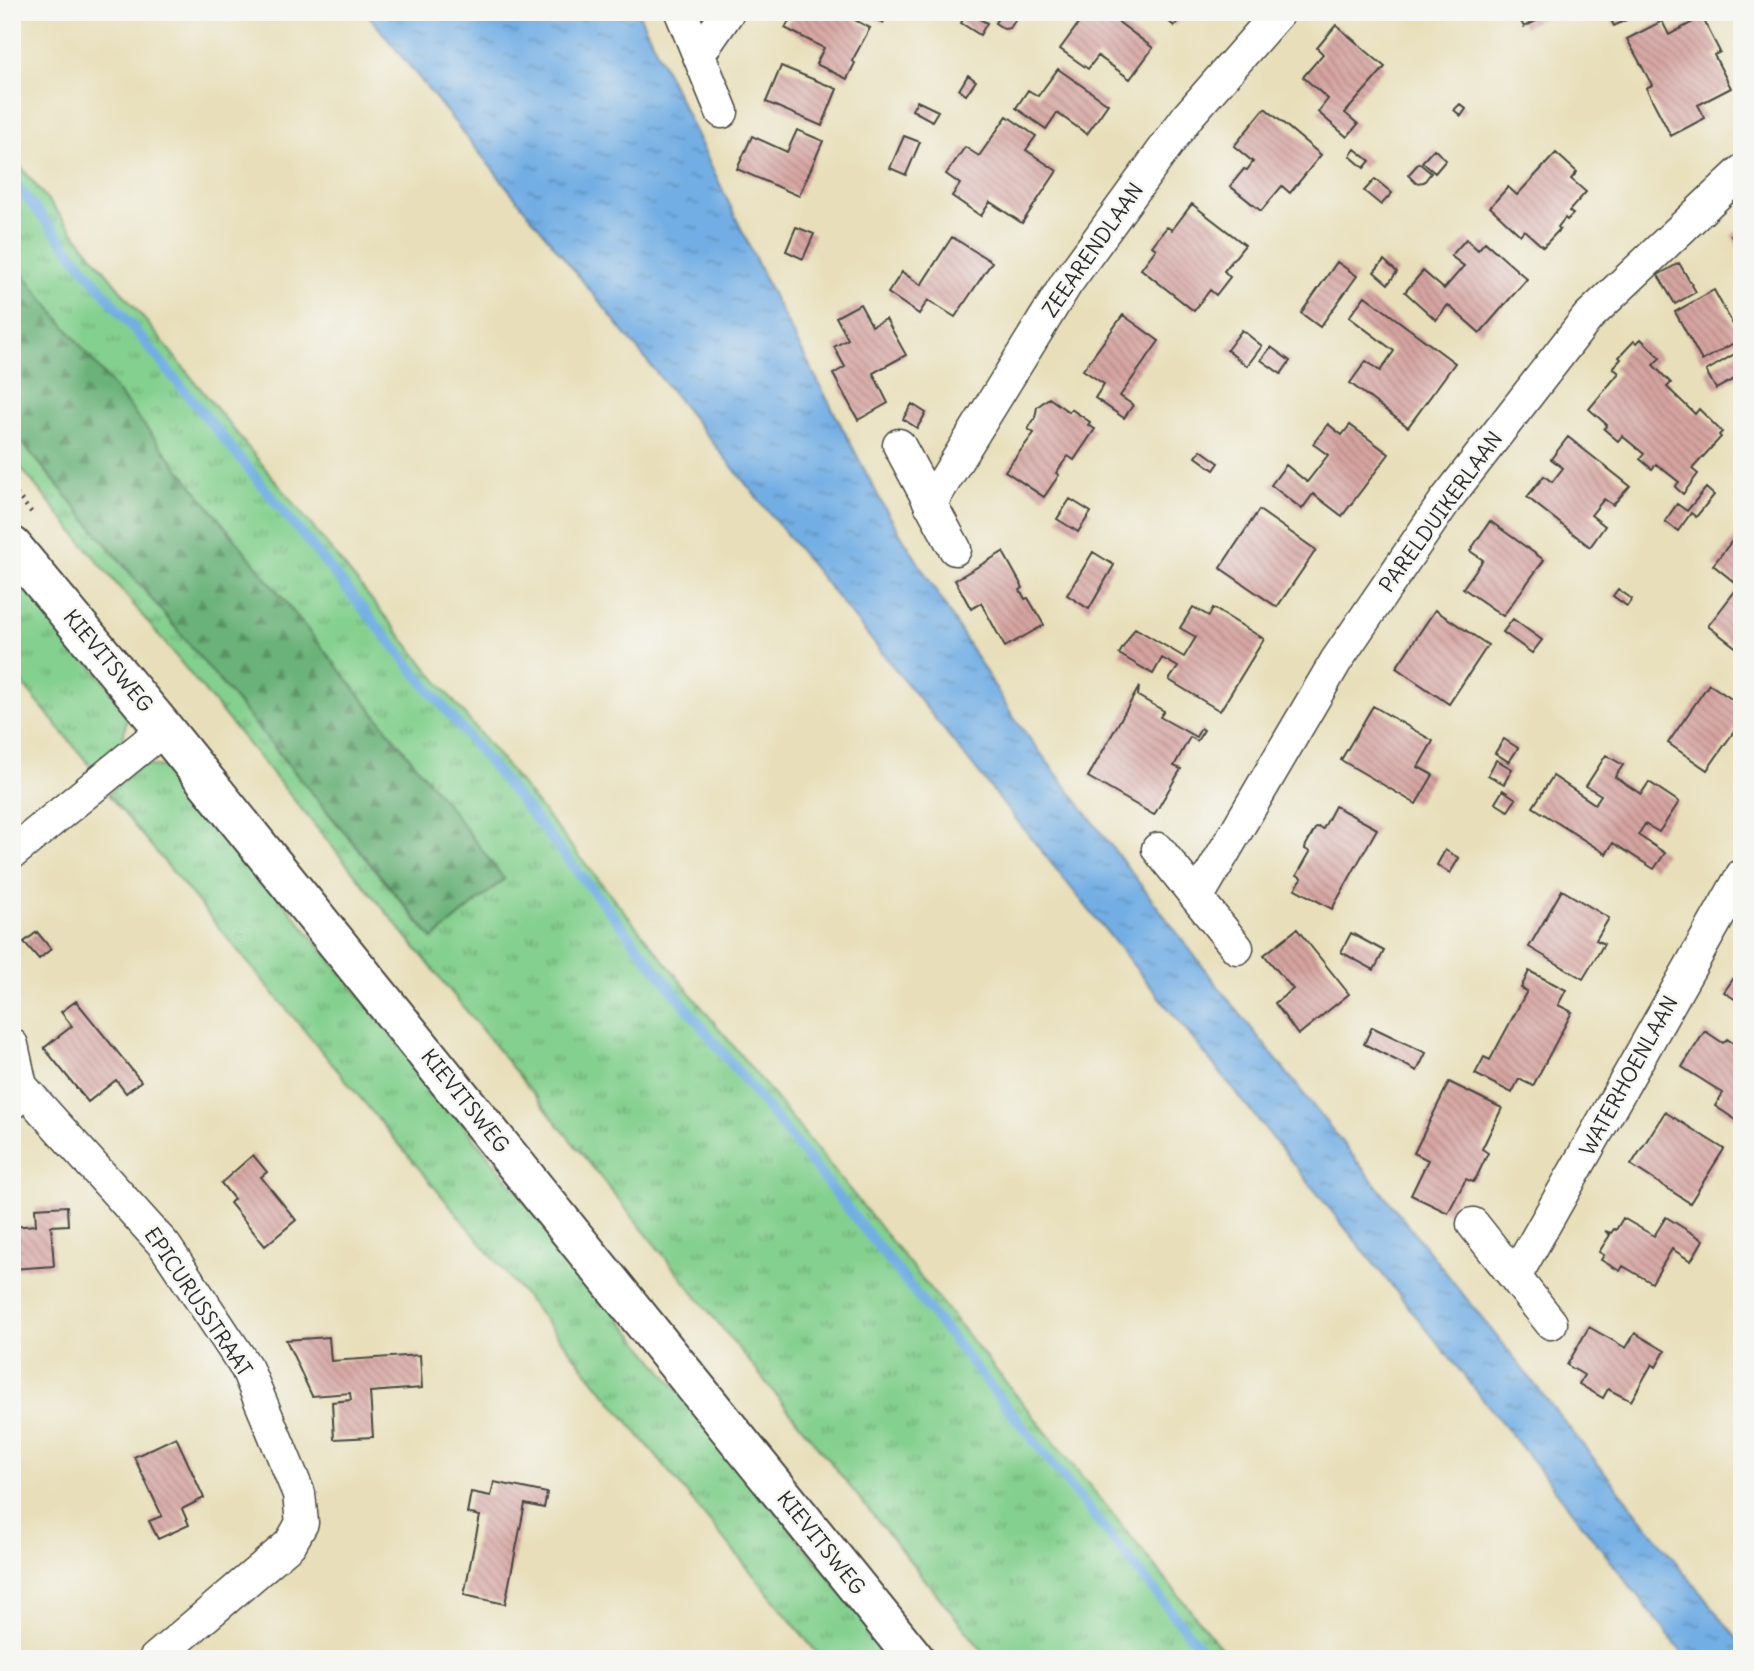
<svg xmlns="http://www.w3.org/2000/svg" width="1754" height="1671" font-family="Delius,sans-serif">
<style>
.grass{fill:url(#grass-tufts);stroke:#587e5c;stroke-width:2}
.forest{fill:url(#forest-firs);stroke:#4b6e52;stroke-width:2}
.water{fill:url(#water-ripples);stroke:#4e6c88;stroke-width:2}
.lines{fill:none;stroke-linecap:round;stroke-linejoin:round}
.stream{stroke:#72aee4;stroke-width:10}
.building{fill:url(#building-back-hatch)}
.minor-casing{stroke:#474640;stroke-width:35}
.tertiary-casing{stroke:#474640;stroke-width:42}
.path{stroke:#474640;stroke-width:4.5;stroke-dasharray:2 5;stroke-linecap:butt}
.minor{stroke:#fff;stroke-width:32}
.tertiary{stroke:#fff;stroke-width:38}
.labels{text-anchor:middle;stroke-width:5;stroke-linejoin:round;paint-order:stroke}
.street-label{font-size:21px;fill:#2b2b2b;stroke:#f6f6f2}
</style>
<defs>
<pattern id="grass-tufts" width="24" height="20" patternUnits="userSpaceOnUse" patternTransform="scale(1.75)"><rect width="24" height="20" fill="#84d08e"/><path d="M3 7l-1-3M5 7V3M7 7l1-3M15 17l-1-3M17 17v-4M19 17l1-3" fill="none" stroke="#6ca974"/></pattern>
<pattern id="forest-firs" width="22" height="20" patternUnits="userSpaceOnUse" patternTransform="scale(1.75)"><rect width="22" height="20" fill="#6bb279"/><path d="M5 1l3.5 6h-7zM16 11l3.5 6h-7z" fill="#589163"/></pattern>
<pattern id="water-ripples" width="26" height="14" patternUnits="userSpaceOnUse" patternTransform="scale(1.75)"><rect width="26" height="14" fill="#72aee4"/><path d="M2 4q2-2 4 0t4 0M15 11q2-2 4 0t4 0" fill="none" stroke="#5e8eb9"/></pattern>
<pattern id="building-back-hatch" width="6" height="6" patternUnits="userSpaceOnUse" patternTransform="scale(1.75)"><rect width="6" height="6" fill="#d6a4a1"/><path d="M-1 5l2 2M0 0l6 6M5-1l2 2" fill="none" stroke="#ae8683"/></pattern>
</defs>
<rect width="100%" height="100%" fill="#f6f6f2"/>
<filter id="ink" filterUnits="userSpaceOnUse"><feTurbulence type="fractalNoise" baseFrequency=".0143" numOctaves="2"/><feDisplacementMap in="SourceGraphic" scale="14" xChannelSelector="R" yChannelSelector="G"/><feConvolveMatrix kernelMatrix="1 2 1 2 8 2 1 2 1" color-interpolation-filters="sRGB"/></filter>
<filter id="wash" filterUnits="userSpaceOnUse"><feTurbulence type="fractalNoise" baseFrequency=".00686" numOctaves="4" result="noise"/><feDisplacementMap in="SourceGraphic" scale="28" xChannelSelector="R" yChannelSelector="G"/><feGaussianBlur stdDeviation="1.57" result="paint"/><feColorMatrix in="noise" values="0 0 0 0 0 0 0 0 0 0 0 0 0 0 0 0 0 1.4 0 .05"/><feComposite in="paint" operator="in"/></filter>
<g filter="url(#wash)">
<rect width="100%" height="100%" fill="#e8dfba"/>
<path class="grass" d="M12 156 1230 1659H989L419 952 12 457V430L432 939 504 879 450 808 12 260Z
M12 571 128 709 123 741 92 768 12 671Z
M142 765 175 768 885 1646 870 1659H822L554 1331 108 794Z"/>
<path class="forest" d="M12 260 450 808 504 879 433 939 12 430Z"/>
<path class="water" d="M366 12H638L775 300 884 507 1014 718 1213 980 1742 1645V1659H1687L1544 1475Z"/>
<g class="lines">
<path class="stream" d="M12 180 537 821 1209 1659"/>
</g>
<g id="blocks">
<path class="building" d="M794 12H840L870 28 852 61 855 63 847 79 816 64 824 48 785 28Z
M864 12H889L883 23Z
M967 12 987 23 980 35 961 23Z
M1002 12H1006L1016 19 1010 28 1004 29 995 23Z
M1087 12H1105L1153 48 1130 79 1098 56 1088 69 1060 49Z
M1158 12H1185L1174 26Z
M1525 12H1541L1544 17 1524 27 1518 16Z
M1607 12H1642L1614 26Z
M1702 17 1720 52 1714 55 1731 88 1698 105 1705 118 1671 136 1646 88 1652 85 1627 39 1662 21 1669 35Z
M1336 25 1385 67 1345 113 1358 124 1347 137 1318 112 1328 99 1303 77 1323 54 1317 48Z
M781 66 837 89 822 126 766 102Z
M1058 69 1108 104 1087 134 1057 113 1046 129 1016 108 1028 90 1038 96Z
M968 75 976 81 966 95 959 90Z
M917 101 938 111 932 121 912 110Z
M1460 104 1466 109 1461 116 1454 110Z
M1265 108 1321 155 1290 193 1282 186 1261 211 1230 186 1244 169 1247 170 1253 162 1234 146Z
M1007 116 1036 136 1026 150 1057 171 1022 223 990 202 981 216 952 196 960 184 946 174 965 147 979 156Z
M797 130 823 141 799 196 737 169 752 136 787 152Z
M904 136 920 142 906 175 890 168Z
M1355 149 1370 161 1364 168 1350 156Z
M1434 149 1446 160 1435 173 1422 162Z
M1556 153 1577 172 1571 179 1586 192 1569 211 1573 214 1567 220 1565 218 1558 227 1560 229 1543 247 1524 230 1520 235 1490 207 1508 187 1517 195Z
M1419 163 1431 173 1424 182 1416 183 1408 175Z
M1375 179 1392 193 1381 205 1364 191Z
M1192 204 1245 245 1224 271 1230 277 1216 295 1210 290 1194 311 1141 269 1156 249 1152 246 1167 227 1172 230Z
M796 227 814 234 803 259 786 251Z
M1742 230V254L1731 235Z
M952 237 992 262 955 317 928 300 919 314 888 293 902 272 921 285Z
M1466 239 1478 250 1485 242 1527 279 1480 333 1448 305 1436 320 1405 292 1423 271 1444 289 1464 266 1451 256Z
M1384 260 1397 272 1388 284 1374 272Z
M1337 262 1357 276 1320 327 1301 313Z
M1679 263 1696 292 1675 304 1658 275Z
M1714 290 1741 339 1702 361 1675 312Z
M1365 296 1455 363 1408 427 1350 383 1366 361 1380 371 1394 351 1349 317Z
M860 304 872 326 886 319 906 355 873 373 888 403 858 420 833 374 845 367 834 347 848 339 836 317Z
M1123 315 1159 341 1120 396 1133 405 1124 418 1095 398 1104 384 1083 370Z
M1242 330 1262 346 1247 366 1227 350Z
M1641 339 1660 358 1653 365 1671 383 1667 387 1695 414 1699 409 1722 432 1719 435 1721 437 1692 469 1698 474 1683 494 1675 487 1679 482 1656 464 1652 469 1640 459 1644 454 1622 436 1618 441 1604 429 1607 425 1589 409 1619 373 1613 368 1621 359 1619 357 1634 341 1637 343Z
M1271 347 1290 361 1281 374 1261 360Z
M1738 352 1742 360V375L1716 389 1706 371Z
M1049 398 1069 412 1071 409 1090 422 1088 425 1095 429 1074 460 1068 456 1056 473 1059 475 1044 497 1005 471 1034 433 1028 429 1035 418 1037 407Z
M912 404 926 413 917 428 903 419Z
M1328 424 1342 435 1350 425 1389 454 1342 516 1313 494 1302 509 1271 485 1286 465 1307 482 1328 455 1313 444Z
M1568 437 1630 486 1613 505 1604 499 1591 515 1605 526 1590 547 1527 497 1544 476 1552 482 1563 468 1551 459Z
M1201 450 1219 463 1214 470 1196 457Z
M1706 488 1714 495 1696 517 1691 513 1678 531 1665 521 1677 504 1687 511Z
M1070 499 1091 512 1078 532 1057 519Z
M1259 510 1316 550 1277 607 1220 568Z
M1490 521 1544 560 1503 616 1463 588 1483 560 1470 551Z
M1736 536 1742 541V652L1708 626 1739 586 1713 565Z
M1003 552 1023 588 1020 590 1025 599 1028 598 1044 625 1005 647 981 603 971 609 955 580Z
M1093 552 1114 565 1089 609 1067 595Z
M1618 589 1632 599 1627 606 1613 596Z
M1193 607 1209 616 1213 608 1264 639 1220 711 1169 680 1178 667 1162 658 1153 674 1119 654 1135 628 1184 657 1196 637 1180 628Z
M1435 610 1488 645 1449 704 1396 668Z
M1513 619 1542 640 1532 653 1503 632Z
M1709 684 1742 706V720L1707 770 1668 743Z
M1139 687 1138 696 1164 711 1160 717 1196 737 1201 728 1204 730 1197 741 1190 737 1174 766 1181 769 1154 815 1088 777Z
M1373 706 1433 741 1418 767 1433 775 1416 804 1341 760Z
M1504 739 1518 748 1509 762 1495 753Z
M1606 755 1623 765 1615 777 1641 794 1649 782 1679 802 1659 832 1645 824 1638 835 1665 853 1654 869 1613 843 1606 854 1533 807 1553 776 1595 804 1601 795 1586 786Z
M1496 760 1512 769 1504 784 1488 775Z
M1503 790 1516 799 1508 811 1495 803Z
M1335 806 1377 829 1332 909 1295 889 1302 878 1297 875 1310 852 1305 849 1306 845 1315 829 1318 827 1323 829Z
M1445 850 1459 858 1450 873 1437 865Z
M1562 890 1609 918 1596 940 1604 944 1583 979 1529 947Z
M1297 929 1349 994 1298 1035 1275 1003 1293 989 1264 955Z
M37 932 51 949 39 959 24 942Z
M1351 933 1384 951 1374 970 1341 952Z
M1529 971 1566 990 1558 1005 1572 1012 1533 1086 1519 1079 1512 1093 1475 1074 1484 1057 1490 1060 1527 991 1521 988Z
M1736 975 1742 979V1004L1724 992Z
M76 1001 141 1081 126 1093 116 1080 88 1102 44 1048 72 1026 61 1012Z
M1372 1027 1426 1053 1417 1071 1364 1044Z
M1705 1031 1723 1043 1727 1039 1742 1049V1124L1715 1106 1723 1093 1682 1067Z
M1449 1082 1502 1108 1482 1149 1488 1153 1477 1176 1473 1182 1466 1179 1448 1213 1411 1195 1428 1160 1414 1153Z
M1665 1112 1724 1149 1690 1203 1631 1165Z
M253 1155 267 1172 261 1177 296 1220 265 1246 230 1203 234 1199 221 1183Z
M67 1206 68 1225 51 1226 54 1266 12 1269V1227L36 1225 35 1208Z
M1666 1217 1703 1240 1691 1261 1672 1249 1652 1283 1623 1266 1620 1271 1601 1260 1604 1255 1599 1252 1610 1235 1605 1231 1611 1233 1614 1229 1616 1230 1623 1218 1654 1236Z
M1589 1327 1626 1348 1635 1333 1665 1351 1656 1367 1652 1364 1631 1401 1608 1389 1603 1398 1579 1384 1584 1375 1567 1365Z
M329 1337 331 1361 420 1355 422 1388 370 1392 373 1437 334 1439 332 1402 351 1400 350 1393 312 1396 286 1340Z
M176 1437 204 1498 182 1509 189 1525 158 1539 149 1521 162 1516 134 1457Z
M494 1482 547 1493 544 1508 525 1504 505 1604 464 1595 480 1516 467 1513 471 1492 491 1496Z"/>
</g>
</g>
<g filter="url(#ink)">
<use href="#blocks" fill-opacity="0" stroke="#474640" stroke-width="2"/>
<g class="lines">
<g class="minor-casing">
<path id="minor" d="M681 12 722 112
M699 54 728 12
M899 445 955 549
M930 504 1066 284 1188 116 1279 12
M1158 849 1237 948
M12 853 164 729
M1197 898 1336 661 1445 501 1588 317 1742 171
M12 1045 21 1086 12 1103
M21 1086 165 1246 247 1369 299 1494 302 1523 290 1544 155 1659
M1473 1224 1551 1323
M1515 1277 1742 875"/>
</g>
<g class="tertiary-casing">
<path id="tertiary" d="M12 546 164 729 915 1659"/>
</g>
<path class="path" d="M12 489 32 513"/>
<use href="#minor" class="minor"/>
<use href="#tertiary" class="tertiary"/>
</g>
</g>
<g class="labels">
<g class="street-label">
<text transform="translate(1093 250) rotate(-55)" y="7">ZEEARENDLAAN</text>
<text transform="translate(1441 512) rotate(-54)" y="7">PARELDUIKERLAAN</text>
<text transform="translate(108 661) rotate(50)" y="7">KIEVITSWEG</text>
<text transform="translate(1629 1076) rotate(-61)" y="7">WATERHOENLAAN</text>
<text transform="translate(465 1101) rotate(51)" y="7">KIEVITSWEG</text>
<text transform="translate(198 1302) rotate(56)" y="7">EPICURUSSTRAAT</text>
<text transform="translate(821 1543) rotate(51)" y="7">KIEVITSWEG</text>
</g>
</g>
<rect width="1754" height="1671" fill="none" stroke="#f6f6f2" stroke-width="42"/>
</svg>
